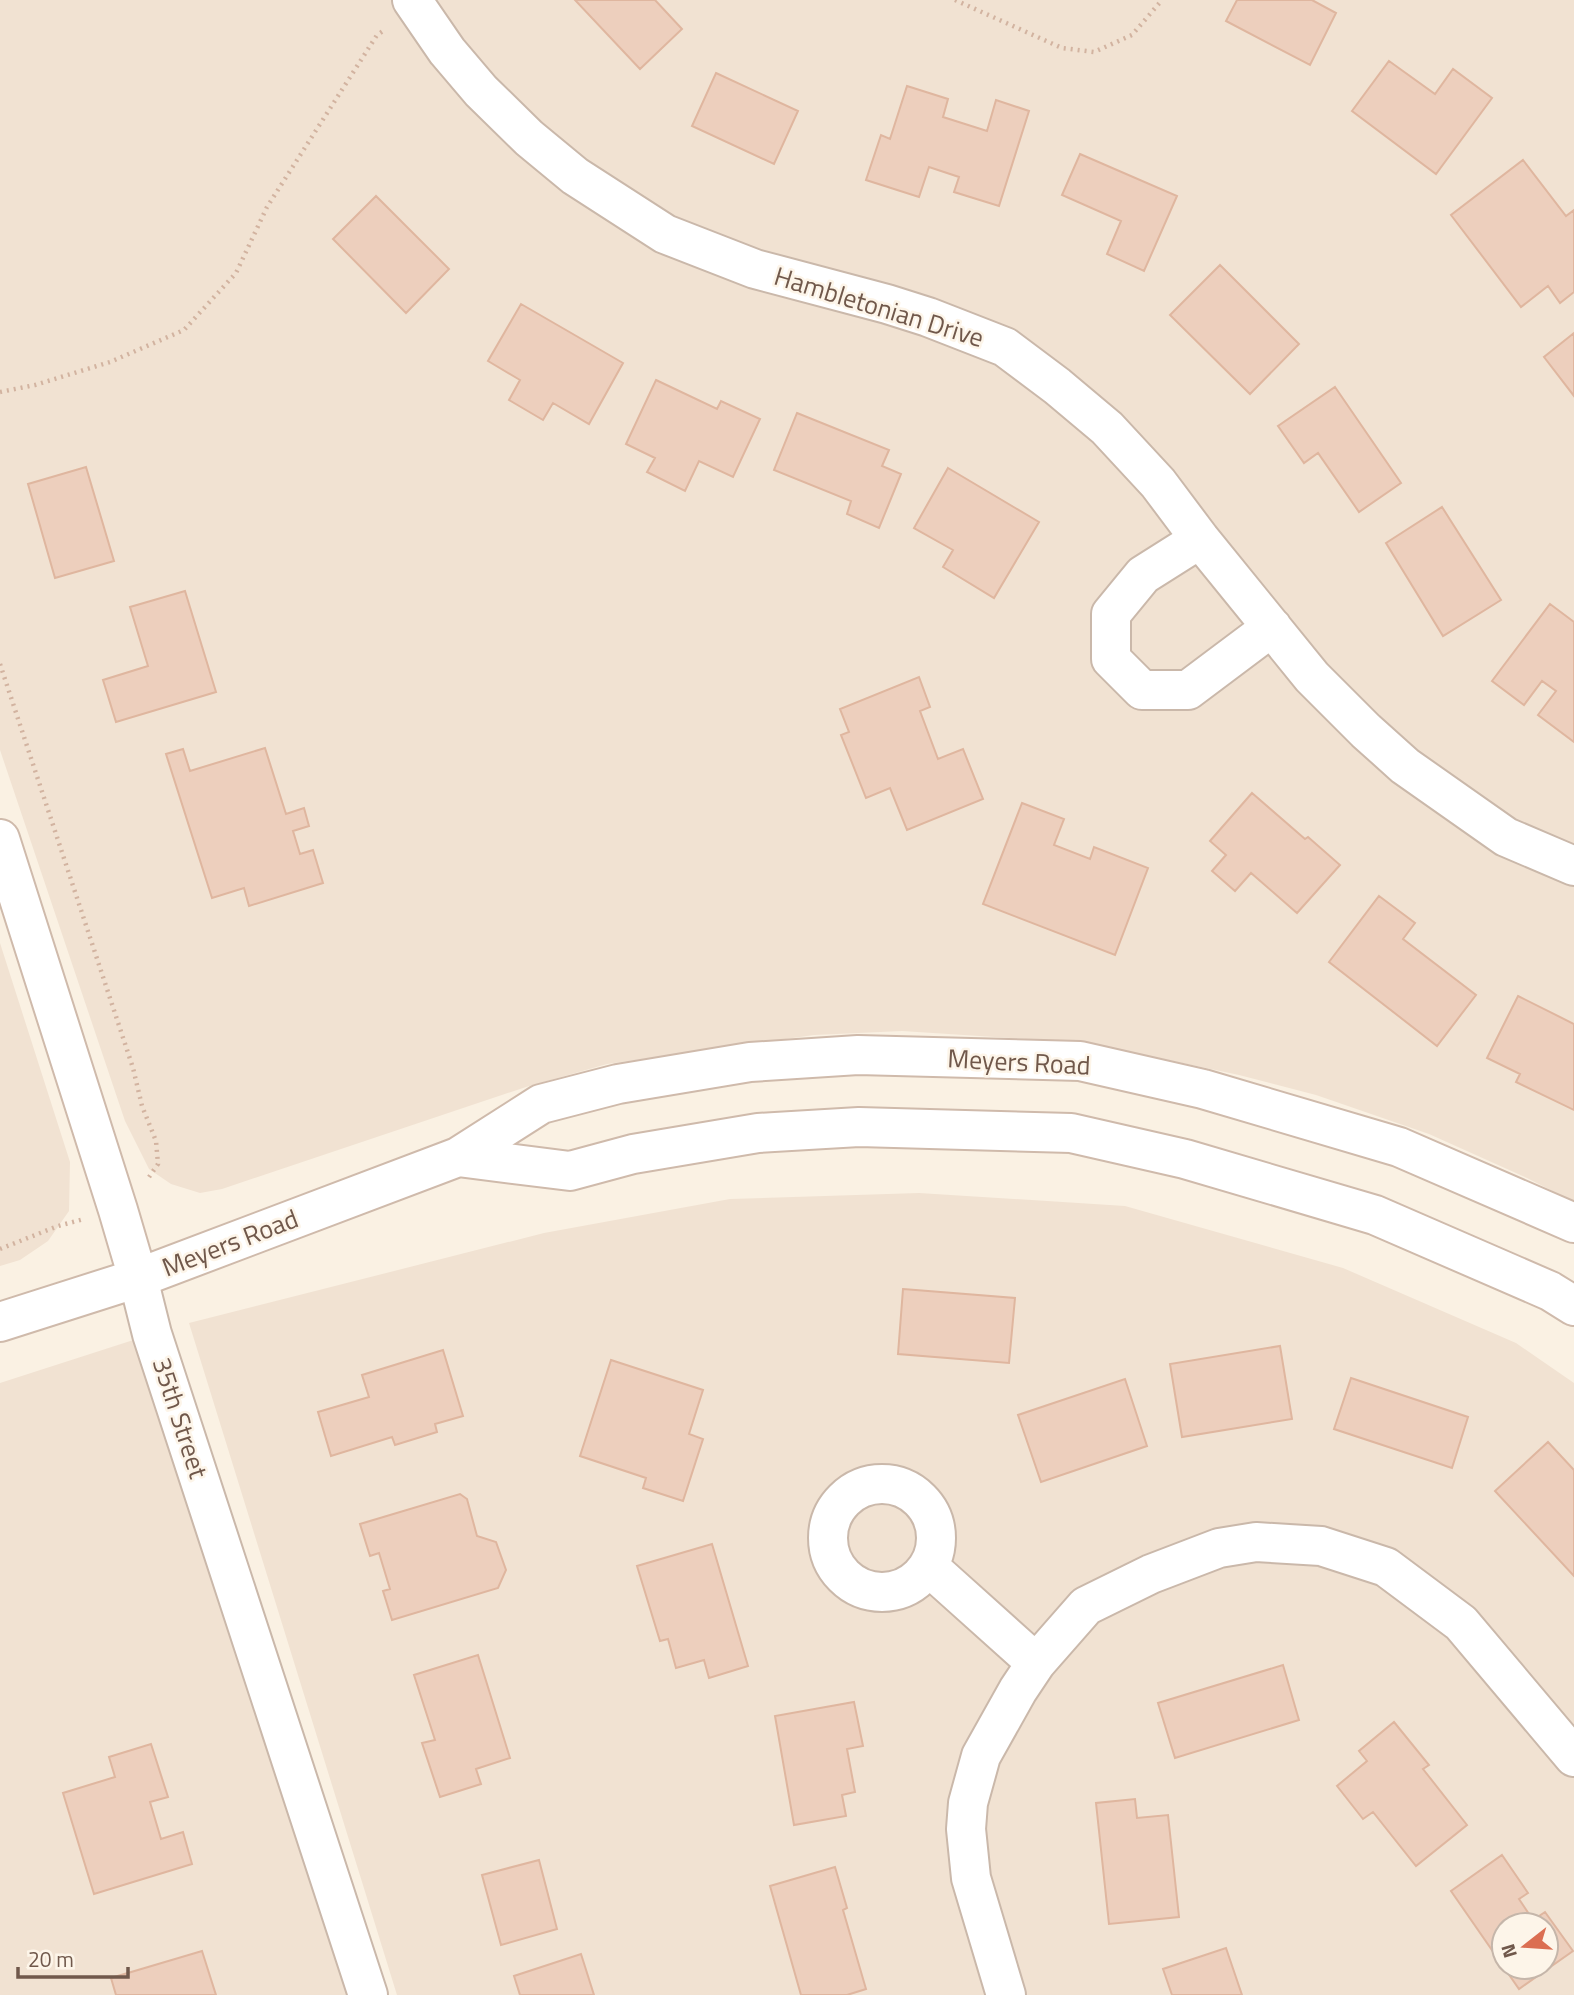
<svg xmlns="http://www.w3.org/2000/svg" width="1574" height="1995" font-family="'Titillium Web',sans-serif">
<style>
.residential{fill:#f1e2d2;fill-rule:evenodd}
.building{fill:#edcfbd;stroke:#dfb69f;stroke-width:2;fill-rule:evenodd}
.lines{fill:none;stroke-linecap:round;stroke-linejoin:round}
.street-casing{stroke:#cab8aa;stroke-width:42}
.secondary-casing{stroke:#cfbaab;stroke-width:42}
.path{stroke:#d2b3a0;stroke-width:4.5;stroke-dasharray:2 5;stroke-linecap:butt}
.street{stroke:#fff;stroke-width:38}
.secondary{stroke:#fff;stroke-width:38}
.labels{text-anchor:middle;stroke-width:5;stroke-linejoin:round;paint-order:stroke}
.street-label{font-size:26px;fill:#70584b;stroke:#fdf5e9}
</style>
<rect width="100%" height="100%" fill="#faf1e3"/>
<path class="residential" d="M0 0H1574V1202L1527 1178 1429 1134 1316 1095 1239 1075 1145 1055 1026 1039 902 1031 814 1035 607 1064 526 1087 222 1189 200 1193 171 1184 149 1169 125 1121 0 750Z
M0 943 70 1162 69 1211 48 1241 20 1260 0 1266Z
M919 1193 1125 1206 1343 1268 1516 1343 1574 1383V1995H397L189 1323 544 1233 730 1199ZM1504 1925H1546V1967H1504Z
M152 1334 367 1995H0V1383Z"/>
<path class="building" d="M575 0H655L682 29 640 69Z
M1237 0H1312L1336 13 1310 65 1226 21Z
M1389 61 1435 94 1453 69 1492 98 1436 174 1352 111Z
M716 73 798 111 774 164 692 126Z
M907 86 948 99 943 117 987 131 996 100 1029 111 999 206 954 192 959 177 929 167 919 197 866 180 881 135 890 139Z
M1080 154 1177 196 1144 271 1107 254 1121 221 1062 195Z
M1523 160 1566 216 1574 210V292L1560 303 1548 286 1521 307 1451 215Z
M376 196 449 269 406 313 333 239Z
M1220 265 1299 344 1250 394 1170 315Z
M521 304 623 363 589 424 553 403 543 420 509 400 520 380 488 361Z
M1574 333V396L1544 357Z
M656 380 717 409 721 401 760 419 733 477 699 461 685 491 647 472 655 458 626 444Z
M1335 387 1401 483 1359 512 1318 453 1304 463 1278 426Z
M797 413 889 450 882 466 901 474 879 528 847 514 851 501 774 470Z
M86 467 114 561 55 578 28 484Z
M948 468 1039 522 994 598 943 567 953 550 914 528Z
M1442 507 1501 600 1443 636 1386 543Z
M185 591 216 692 116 722 103 680 148 666 130 607Z
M1550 604 1574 622V742L1538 715 1556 691 1542 681 1524 705 1492 681Z
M919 677 930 707 920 711 938 759 963 749 983 799 907 830 890 788 866 798 841 735 849 732 840 709Z
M265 748 286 814 304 808 309 826 293 831 300 854 313 850 323 883 249 906 244 888 212 898 166 754 183 749 190 771Z
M1252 793 1305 839 1308 837 1340 865 1297 913 1251 873 1235 891 1212 871 1226 855 1210 841Z
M1022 803 1064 819 1054 845 1090 859 1094 847 1148 868 1115 955 983 904Z
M1379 896 1415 923 1403 939 1476 995 1437 1046 1329 962Z
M1518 996 1574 1024V1110L1516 1082 1520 1074 1487 1058Z
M903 1289 1015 1298 1009 1363 898 1354Z
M1280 1346 1292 1419 1182 1437 1170 1364Z
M443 1350 463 1416 435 1424 437 1432 395 1445 392 1437 331 1456 318 1412 369 1397 362 1375Z
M611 1360 703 1390 689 1434 703 1439 683 1501 643 1488 646 1478 580 1456Z
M1351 1378 1468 1417 1452 1468 1334 1429Z
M1125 1379 1147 1446 1041 1482 1018 1415Z
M1548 1442 1574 1470V1576L1495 1491Z
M460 1494 467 1499 477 1536 496 1542 506 1570 498 1588 392 1620 383 1591 390 1589 379 1553 370 1556 360 1524Z
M712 1544 748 1666 709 1678 704 1660 676 1668 668 1639 660 1641 637 1566Z
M478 1655 510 1758 476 1769 481 1784 440 1797 422 1743 435 1740 414 1675Z
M1283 1665 1299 1720 1175 1758 1158 1703Z
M854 1702 863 1746 847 1749 855 1792 842 1795 846 1816 794 1825 775 1716Z
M1394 1722 1429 1765 1423 1769 1467 1825 1416 1866 1373 1812 1363 1819 1337 1786 1367 1761 1359 1751Z
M151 1744 168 1797 150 1802 161 1839 183 1832 192 1864 94 1894 63 1793 115 1777 109 1757Z
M1135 1799 1137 1818 1168 1815 1179 1917 1109 1924 1096 1803Z
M1502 1855 1528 1893 1519 1899 1533 1920 1545 1912 1573 1951 1519 1989 1451 1891ZM1504 1925H1546V1967H1504Z
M539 1860 557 1929 501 1945 482 1875Z
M835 1867 847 1908 843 1910 866 1989 847 1995H801L770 1886Z
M1226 1948 1242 1995H1172L1163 1969Z
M202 1951 216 1995H116L111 1978Z
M581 1954 594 1995H520L514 1976Z"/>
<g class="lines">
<g class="street-casing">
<path id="street" d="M412 0 447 51 481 91 529 138 575 176 665 234 755 269 887 304 928 317 1005 347 1057 386 1107 428 1158 483 1200 539 1312 677 1366 731 1405 766 1506 837 1574 866
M1200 539 1143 575 1111 614V659L1142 690H1188L1272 627
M138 1278 152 1334 368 1995
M828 1538a54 54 0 1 1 108 0a54 54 0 1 1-108 0Z
M928 1566 1036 1663
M1006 1995 971 1878 966 1829 968 1803 981 1756 1018 1690 1036 1663 1086 1606 1151 1574 1219 1548 1256 1542 1321 1546 1386 1567 1461 1623 1574 1757"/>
</g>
<g class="secondary-casing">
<path id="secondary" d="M0 839 118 1210 138 1278
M458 1157 570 1171 633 1154 758 1133 859 1127 1071 1133 1185 1159 1375 1215 1550 1291 1574 1306
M0 1322 138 1278 458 1157 541 1104 618 1084 750 1062 858 1055 1080 1061 1203 1089 1399 1147 1574 1223"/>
</g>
<path class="path" d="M955 0 1062 48 1094 52 1132 35 1162 0
M0 392 35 385 110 362 184 330 236 273 267 207 377 35 386 29
M0 664 133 1068 142 1106 156 1141 158 1164 147 1180
M0 1249 58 1226 84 1219"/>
<use href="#street" class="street"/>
<use href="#secondary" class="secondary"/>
</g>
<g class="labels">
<g class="street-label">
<text transform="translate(879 307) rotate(17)" y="9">Hambletonian Drive</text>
<text transform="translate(1019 1062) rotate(3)" y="9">Meyers Road</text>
<text transform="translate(230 1243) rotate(-21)" y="9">Meyers Road</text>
<text transform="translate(180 1418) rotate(72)" y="9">35th Street</text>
</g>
</g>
<g transform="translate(1525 1946) rotate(253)"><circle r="33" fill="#fdf5e9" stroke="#c5b6aa" stroke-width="2"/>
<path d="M0-5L12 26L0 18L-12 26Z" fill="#db6e51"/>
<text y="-10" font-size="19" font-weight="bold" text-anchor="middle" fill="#70584b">N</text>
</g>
<path d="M18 1967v10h110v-10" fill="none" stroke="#70584b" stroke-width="3.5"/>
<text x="28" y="1967" font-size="21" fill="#70584b" stroke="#fdf5e9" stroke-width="5" paint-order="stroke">20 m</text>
</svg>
